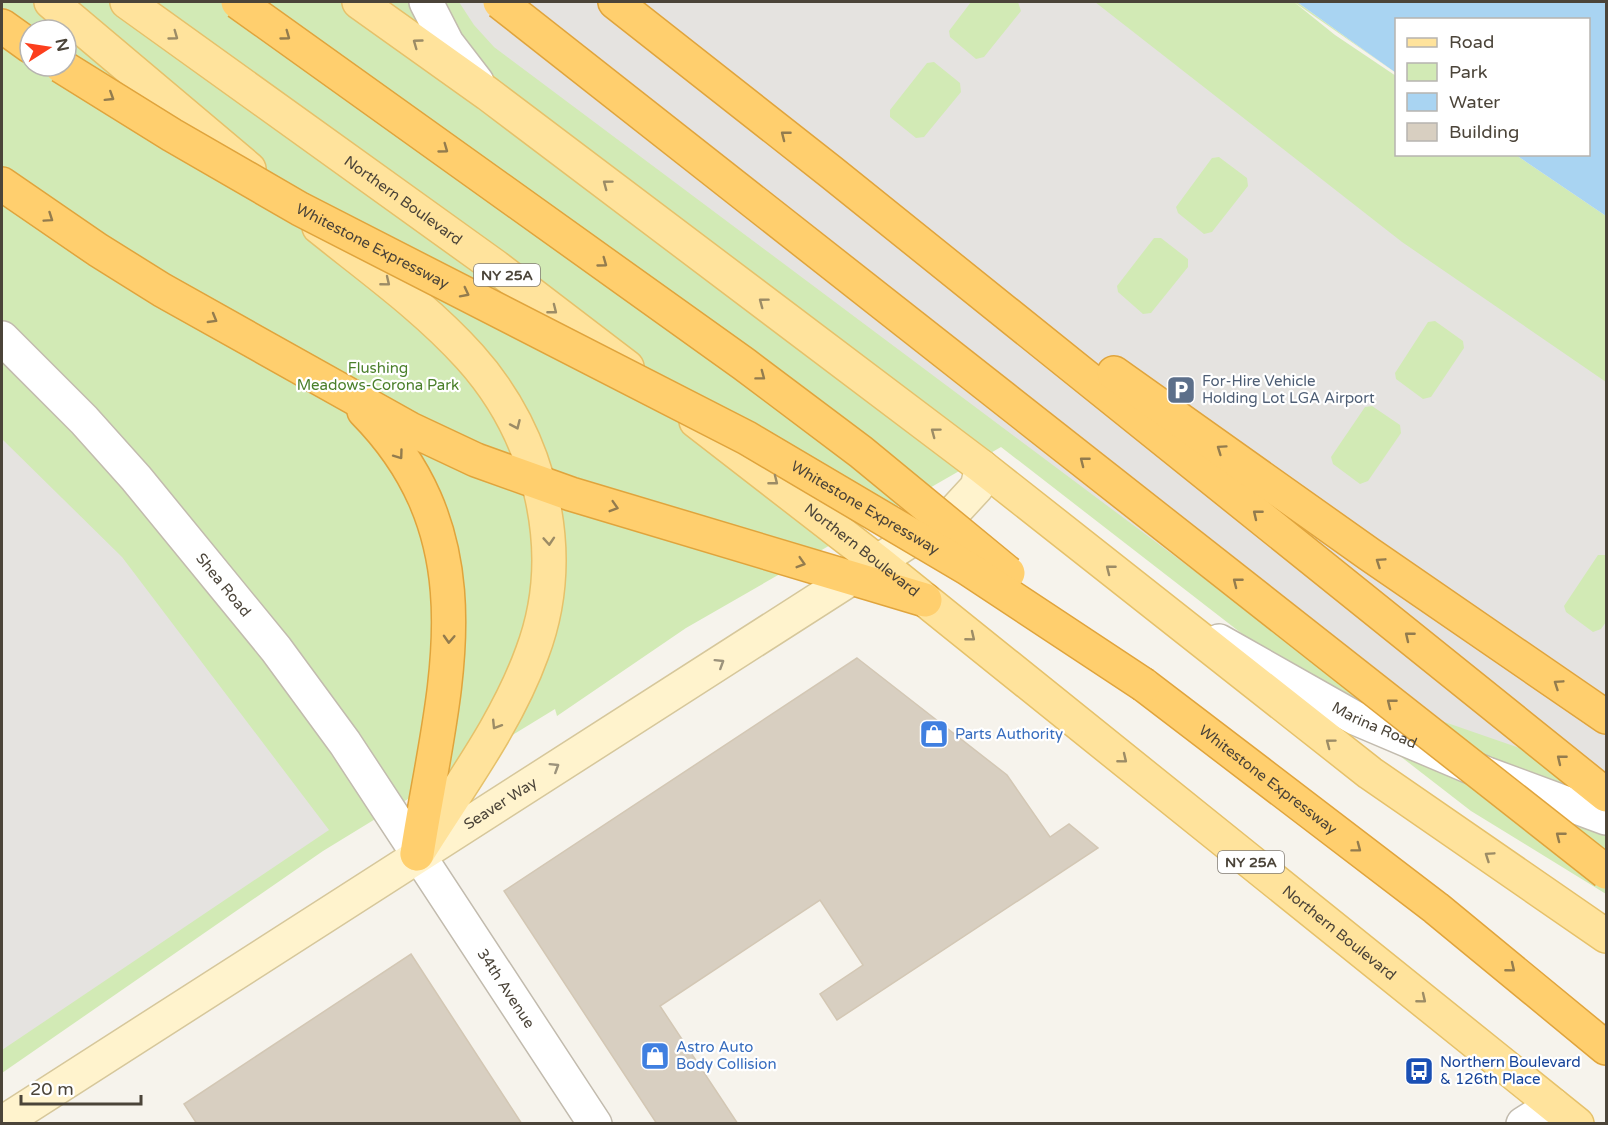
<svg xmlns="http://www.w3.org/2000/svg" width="1608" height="1125" font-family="'Varela Round',sans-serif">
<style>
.green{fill:#d2eab5;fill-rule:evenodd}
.parking{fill:#e5e3e0;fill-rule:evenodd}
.water{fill:#a9d4f2}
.pier{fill:#f6f3ec}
.building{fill:#d8cfc1;stroke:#d3c7b4;stroke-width:1.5}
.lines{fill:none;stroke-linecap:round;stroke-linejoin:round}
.minor-casing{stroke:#c2bbae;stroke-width:36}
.secondary-casing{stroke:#d6c79b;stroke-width:36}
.primary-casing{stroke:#e6c16a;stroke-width:36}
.motorway-casing{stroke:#e0a43c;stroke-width:36}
.minor{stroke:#fff;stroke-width:33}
.secondary{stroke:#fff3cd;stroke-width:33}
.primary{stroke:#ffe39c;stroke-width:33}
.motorway{stroke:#ffcf6e;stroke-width:33}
.motorway-bridge-casing{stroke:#e0a43c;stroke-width:36;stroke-linecap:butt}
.motorway-bridge{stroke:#ffcf6e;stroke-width:33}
.oneway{stroke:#9c8c66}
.oneway2{stroke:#937c4e}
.oneway3{stroke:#9c937c}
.labels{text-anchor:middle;stroke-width:4.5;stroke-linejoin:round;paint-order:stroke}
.shield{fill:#fff;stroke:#817c74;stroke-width:1.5}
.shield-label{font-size:14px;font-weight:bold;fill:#4b4439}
.street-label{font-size:15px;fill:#4b4439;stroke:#fff}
.park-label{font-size:15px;fill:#4a7f2a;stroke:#fff}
.service-label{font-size:15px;fill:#4e5e75;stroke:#fff;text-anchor:start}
.shop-label{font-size:15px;fill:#366cbe;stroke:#fff;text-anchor:start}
.transit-label{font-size:15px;fill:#164399;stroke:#fff;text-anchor:start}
</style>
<rect width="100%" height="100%" fill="#f6f3ec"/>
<path class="green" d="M2 2H1297L1396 73V154L1516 155 1606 216V894L1471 811 1001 447 686 628 557 716 555 709 323 851 2 1073ZM30 30H66V66H30Z"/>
<path class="parking" d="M459 2H971L949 31 950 37 976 59 984 57 1021 11 1018 2H1095L1402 242 1606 382V555H1598L1564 606 1566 612 1593 632 1601 629 1606 622V778L1355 691 494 47 474 25ZM934 62 960 83 961 92 924 137 916 138 890 117V110L927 63ZM1219 157 1247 178 1248 186 1212 232 1204 234 1178 213 1176 207 1212 158ZM1154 238H1161L1188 259V267L1151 313 1143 314 1118 292 1117 286ZM1435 321 1463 341 1464 348 1431 397 1423 399 1396 379 1395 373 1428 322ZM1372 406 1400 425 1401 433 1368 481 1360 484 1333 464 1331 457 1365 407Z
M2 439 122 557 329 830 2 1050Z"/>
<path class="water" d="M1297 2H1606V216L1516 155 1588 154V20H1396V73Z"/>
<path class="pier" d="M1294 2 1396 73V76L1335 35Z"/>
<path class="building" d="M857 658 1007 775 1050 837 1069 824 1098 848 837 1020 820 994 863 965 820 900 660 1006 738 1124H657L504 891Z
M411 954 522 1124H197L184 1104Z"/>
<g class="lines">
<g class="minor-casing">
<g id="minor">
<path d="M426 2 447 43 477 82"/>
<path id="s1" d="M2 338 84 420 136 478 276 649 345 743 595 1124"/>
<path id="s2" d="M1219 641 1355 718 1487 774 1606 818"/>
<path d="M1523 1124 1553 1105"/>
</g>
</g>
<g class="secondary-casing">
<g id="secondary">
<path id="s3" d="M2 1123 953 513 977 487 982 467"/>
</g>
</g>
<g class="primary-casing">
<g id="primary">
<path d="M51 2 249 169"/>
<path id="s4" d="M127 2 496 267 627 367"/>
<path d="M359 2 488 94 982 467 1370 773 1606 936"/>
<path d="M319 227C370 268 426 308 470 357 541 436 570 553 532 653 506 725 457 789 417 854"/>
<path id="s5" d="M696 421 878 562 1577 1124"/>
</g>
</g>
<g class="motorway-casing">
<g id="motorway">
<path d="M615 2 831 172 1606 795"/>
<path d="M2 26 30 46"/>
<path d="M2 184 98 250 162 290 410 429 476 460 571 494 925 600"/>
<path d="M1114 373 1369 554 1606 717"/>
<path d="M364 411C494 543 442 693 417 854"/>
<path id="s6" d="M1144 685 1436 908 1606 1048"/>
</g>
</g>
<use href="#minor" class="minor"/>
<use href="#secondary" class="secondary"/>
<use href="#primary" class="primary"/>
<use href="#motorway" class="motorway"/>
<g class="motorway-bridge-casing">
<g id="motorway-bridge">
<path d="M238 2 744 364 861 452 1008 573"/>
<path d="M500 2 1606 872"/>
<path id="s7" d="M61 66 172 135 300 209 747 438 967 568 1144 685"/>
</g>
</g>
<use href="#motorway-bridge" class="motorway-bridge"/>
</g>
<defs><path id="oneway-chevron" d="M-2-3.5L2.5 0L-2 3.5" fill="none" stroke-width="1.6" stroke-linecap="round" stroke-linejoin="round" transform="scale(1.5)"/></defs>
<g class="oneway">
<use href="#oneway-chevron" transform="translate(174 36) rotate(36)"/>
<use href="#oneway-chevron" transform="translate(417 43) rotate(-144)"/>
<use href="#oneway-chevron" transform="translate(607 184) rotate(-143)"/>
<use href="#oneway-chevron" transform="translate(386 282) rotate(39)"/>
<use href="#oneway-chevron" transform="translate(763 302) rotate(-143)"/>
<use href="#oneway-chevron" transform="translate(553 310) rotate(38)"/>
<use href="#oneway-chevron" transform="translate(516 425) rotate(66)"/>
<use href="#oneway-chevron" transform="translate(935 432) rotate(-143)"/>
<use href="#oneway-chevron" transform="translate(774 481) rotate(38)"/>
<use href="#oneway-chevron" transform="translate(549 541) rotate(86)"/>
<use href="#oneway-chevron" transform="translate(1110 569) rotate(-142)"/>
<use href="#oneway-chevron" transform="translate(971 637) rotate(39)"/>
<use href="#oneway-chevron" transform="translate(496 725) rotate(122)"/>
<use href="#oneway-chevron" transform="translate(1330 743) rotate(-143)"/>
<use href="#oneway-chevron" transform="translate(1123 759) rotate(39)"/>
<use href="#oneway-chevron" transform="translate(1489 856) rotate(-146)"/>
<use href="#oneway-chevron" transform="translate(1422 999) rotate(39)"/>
</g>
<g class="oneway2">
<use href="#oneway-chevron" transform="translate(286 36) rotate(36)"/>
<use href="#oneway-chevron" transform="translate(110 97) rotate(32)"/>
<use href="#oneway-chevron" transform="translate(785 135) rotate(-142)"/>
<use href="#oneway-chevron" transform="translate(444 149) rotate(36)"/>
<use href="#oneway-chevron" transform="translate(49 218) rotate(34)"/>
<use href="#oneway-chevron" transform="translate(603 263) rotate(36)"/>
<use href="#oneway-chevron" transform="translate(465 293) rotate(27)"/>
<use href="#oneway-chevron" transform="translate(213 319) rotate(30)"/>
<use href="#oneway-chevron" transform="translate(761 376) rotate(37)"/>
<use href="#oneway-chevron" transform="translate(1221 449) rotate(-145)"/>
<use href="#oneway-chevron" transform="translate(399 455) rotate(54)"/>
<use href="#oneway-chevron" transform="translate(1084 461) rotate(-142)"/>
<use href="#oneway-chevron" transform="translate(614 507) rotate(17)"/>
<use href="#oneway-chevron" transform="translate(1257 514) rotate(-141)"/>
<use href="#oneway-chevron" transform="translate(1380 562) rotate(-146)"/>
<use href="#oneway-chevron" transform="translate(801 563) rotate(17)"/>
<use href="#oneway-chevron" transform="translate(1237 582) rotate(-142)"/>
<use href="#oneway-chevron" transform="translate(1409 636) rotate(-141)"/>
<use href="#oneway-chevron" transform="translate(449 639) rotate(93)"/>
<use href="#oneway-chevron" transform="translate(1558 684) rotate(-146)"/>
<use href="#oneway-chevron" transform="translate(1391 703) rotate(-142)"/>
<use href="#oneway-chevron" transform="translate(1561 759) rotate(-141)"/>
<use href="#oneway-chevron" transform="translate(1560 836) rotate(-142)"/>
<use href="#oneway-chevron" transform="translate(1357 848) rotate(37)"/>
<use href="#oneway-chevron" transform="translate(1511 968) rotate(39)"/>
</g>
<g class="oneway3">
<use href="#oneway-chevron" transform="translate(720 663) rotate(-32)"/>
<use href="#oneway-chevron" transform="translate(555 767) rotate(-32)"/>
</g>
<defs>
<g id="parking-square" transform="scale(1.5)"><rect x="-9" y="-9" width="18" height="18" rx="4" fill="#5c6f8a" stroke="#fff"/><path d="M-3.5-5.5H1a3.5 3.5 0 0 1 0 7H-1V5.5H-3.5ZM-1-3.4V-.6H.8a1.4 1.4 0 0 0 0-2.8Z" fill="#fff"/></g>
<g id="shop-square" transform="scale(1.5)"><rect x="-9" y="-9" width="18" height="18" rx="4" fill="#3f7fe0" stroke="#fff"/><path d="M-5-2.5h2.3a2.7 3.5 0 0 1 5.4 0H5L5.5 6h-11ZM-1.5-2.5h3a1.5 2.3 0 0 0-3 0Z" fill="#fff"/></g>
<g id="bus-square" transform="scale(1.5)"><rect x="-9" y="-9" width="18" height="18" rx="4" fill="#1a4fb4" stroke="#fff"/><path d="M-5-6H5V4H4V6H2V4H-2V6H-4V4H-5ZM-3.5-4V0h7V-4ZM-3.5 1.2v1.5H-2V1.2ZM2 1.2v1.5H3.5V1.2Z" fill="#fff"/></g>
</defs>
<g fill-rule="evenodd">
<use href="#parking-square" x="1181" y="390"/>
<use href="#shop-square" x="934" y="734"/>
<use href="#shop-square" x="655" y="1056"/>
<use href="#bus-square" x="1419" y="1071"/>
</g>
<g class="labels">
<g class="shield">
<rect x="474" y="264" width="66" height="22" rx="4.5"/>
<rect x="1218" y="851" width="66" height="22" rx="4.5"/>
</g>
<g class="shield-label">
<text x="507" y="280">NY 25A</text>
<text x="1251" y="867">NY 25A</text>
</g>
<g class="street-label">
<text dy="5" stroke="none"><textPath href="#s4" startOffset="340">Northern Boulevard</textPath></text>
<text dy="5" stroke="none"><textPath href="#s7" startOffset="360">Whitestone Expressway</textPath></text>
<text dy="5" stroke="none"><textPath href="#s7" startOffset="918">Whitestone Expressway</textPath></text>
<text dy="5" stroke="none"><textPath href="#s5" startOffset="210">Northern Boulevard</textPath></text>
<text dy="5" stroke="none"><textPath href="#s1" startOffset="332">Shea Road</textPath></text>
<text dy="5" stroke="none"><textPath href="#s2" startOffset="177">Marina Road</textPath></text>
<text dy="5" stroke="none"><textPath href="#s6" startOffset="156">Whitestone Expressway</textPath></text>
<text dy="5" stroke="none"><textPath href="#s3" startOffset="592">Seaver Way</textPath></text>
<text dy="5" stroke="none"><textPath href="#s5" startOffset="822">Northern Boulevard</textPath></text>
<text dy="5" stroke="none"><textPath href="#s1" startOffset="825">34th Avenue</textPath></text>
</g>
<g class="park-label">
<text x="378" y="373">Flushing<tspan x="378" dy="17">Meadows-Corona Park</tspan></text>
</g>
<g class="service-label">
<text x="1202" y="386">For-Hire Vehicle<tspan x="1202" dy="17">Holding Lot LGA Airport</tspan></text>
</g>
<g class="shop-label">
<text x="955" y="739">Parts Authority</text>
<text x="676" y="1052">Astro Auto<tspan x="676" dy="17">Body Collision</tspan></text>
</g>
<g class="transit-label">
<text x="1440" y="1067">Northern Boulevard<tspan x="1440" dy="17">&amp; 126th Place</tspan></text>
</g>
</g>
<rect width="1608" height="1125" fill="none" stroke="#4b4439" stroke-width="6"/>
<rect x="1395" y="18" width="195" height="138" fill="#ffffff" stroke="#b7b4b0" stroke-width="1.5"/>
<rect x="1407" y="38" width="30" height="9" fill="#ffe39c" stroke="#b7b4b0" stroke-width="1.5"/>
<text x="1449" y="48" font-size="18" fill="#4b4439">Road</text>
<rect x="1407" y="63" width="30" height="18" fill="#d2eab5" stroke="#b7b4b0" stroke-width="1.5"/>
<text x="1449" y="78" font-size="18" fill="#4b4439">Park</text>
<rect x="1407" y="93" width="30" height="18" fill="#a9d4f2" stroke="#b7b4b0" stroke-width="1.5"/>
<text x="1449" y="108" font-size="18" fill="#4b4439">Water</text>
<rect x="1407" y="123" width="30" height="18" fill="#d8cfc1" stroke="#b7b4b0" stroke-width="1.5"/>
<text x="1449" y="138" font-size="18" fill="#4b4439">Building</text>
<g transform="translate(48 48) rotate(78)"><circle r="28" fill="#ffffff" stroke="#b7b4b0" stroke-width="1.5"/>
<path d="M0-4.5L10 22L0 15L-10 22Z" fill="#fc3f1d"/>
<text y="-9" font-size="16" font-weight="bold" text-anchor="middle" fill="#4b4439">N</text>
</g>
<path d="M21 1095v9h120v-9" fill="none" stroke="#4b4439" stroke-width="3"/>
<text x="30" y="1095" font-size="18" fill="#4b4439" stroke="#ffffff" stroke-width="4.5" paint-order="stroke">20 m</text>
</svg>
